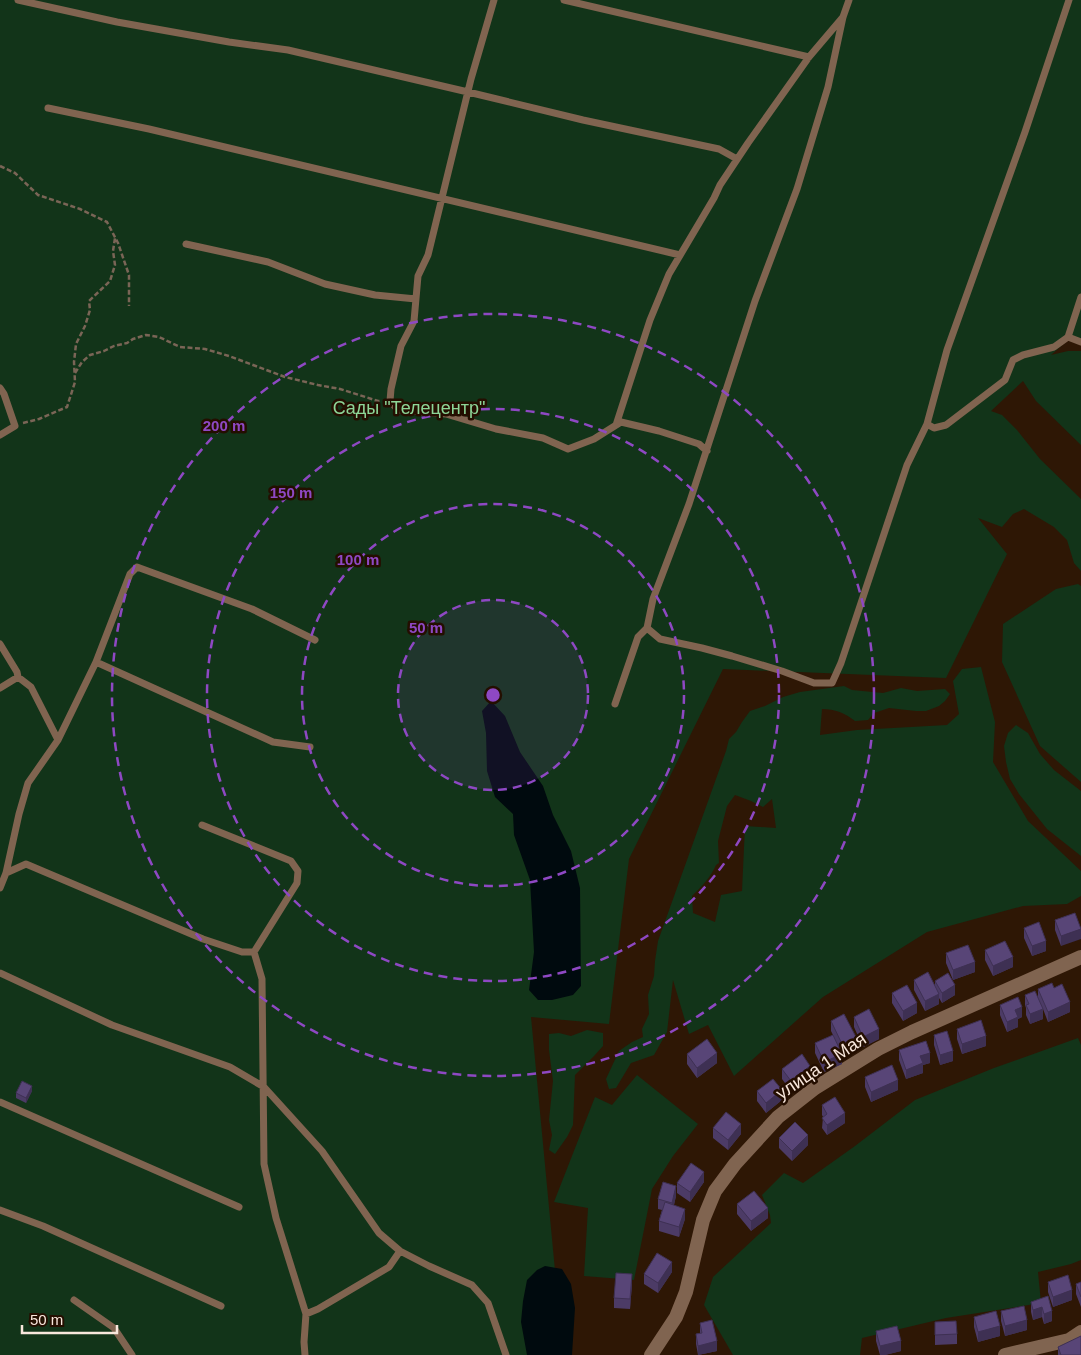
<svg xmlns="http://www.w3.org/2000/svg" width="1081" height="1355" font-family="Helvetica,sans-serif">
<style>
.green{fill:#123419;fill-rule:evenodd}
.water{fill:#000a0e}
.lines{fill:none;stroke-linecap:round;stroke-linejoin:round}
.path{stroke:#7a6556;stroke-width:2.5;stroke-dasharray:5 2.5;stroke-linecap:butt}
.service{stroke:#806450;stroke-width:7}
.minor{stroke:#806450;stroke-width:14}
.wall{fill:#4c3b66}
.shaded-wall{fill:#3e3053}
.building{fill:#584577;stroke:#3e3053}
.ring{fill:none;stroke:#8e48c3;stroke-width:2.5;stroke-dasharray:9 6}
.labels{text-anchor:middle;stroke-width:5;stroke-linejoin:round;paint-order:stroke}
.park-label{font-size:18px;fill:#8dd697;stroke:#240e00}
.street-label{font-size:18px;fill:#f8e7dc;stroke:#240e00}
.centre{fill:#8e48c3;stroke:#240e00;stroke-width:2.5}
.ring-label{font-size:15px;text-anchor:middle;font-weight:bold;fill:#8e48c3;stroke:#240e00;stroke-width:5;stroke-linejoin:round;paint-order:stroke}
</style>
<rect width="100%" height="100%" fill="#2e1705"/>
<path class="green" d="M0 0H1081V345L1068 340 1051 355 1068 351H1081V445L1036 401 1023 381 991 411 1002 415 1017 430 1040 459 1081 499V571L1074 563 1067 540 1054 527 1024 509 1013 514 1002 527 978 518 1007 554 946 678 723 669 629 859 609 1024 531 1017 563 1355H0Z
M1078 584 1081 586V782L1040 746 1002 662 1003 624 1056 589Z
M981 667 995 722 993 762 1028 821 1081 871V896L1067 904 1023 906 927 932 823 997 734 1076 708 1025 689 1034 673 980 667 1032 654 1055 631 1063 616 1088 609 1089 606 1079 619 1051 632 1042 643 1037 642 1029 649 1014 648 995 654 976 655 961 658 941 726 751 729 739 736 732 742 722 750 711 765 706 783 697 800 692 844 686 852 690 883 693 901 688 917 691 945 689 950 694 945 701 939 706 926 711H916L889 708 874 713 868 720 855 721C845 713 835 709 822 709L820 735 857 730 947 725 959 714 953 681 962 669ZM735 795 751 801 763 807 772 799 776 828 745 826 742 891 721 895 715 922 693 913 692 896C702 886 711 877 716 865L719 863 718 841 727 806Z
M1016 725 1028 733 1040 754 1054 770 1081 791V856L1047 829 1019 794 1010 779 1006 762 1004 746 1008 733Z
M587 1030 603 1033V1046L594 1056 575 1075 573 1125 567 1137 555 1154 549 1150 552 1135 549 1120 553 1081 549 1050V1034L559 1033 571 1036Z
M1078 1038 1081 1045V1260L1071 1264 1038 1272 1041 1303 946 1318 862 1338 860 1355H733L704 1305 713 1277 771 1223 770 1215 762 1195 784 1173 803 1183 855 1146 915 1100 994 1068Z
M637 1075 698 1124 673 1156 652 1189 634 1280 584 1276 588 1208 554 1202 595 1097 612 1105Z"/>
<path class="water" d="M491 701 505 716 520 752 543 786 553 815 571 851 580 888 581 986 573 995 552 1000H538L529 990 534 952 530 880 514 835 513 814 495 797 487 771 486 733 482 711Z
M545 1266 562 1269 571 1284 575 1308 572 1355H527L521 1322 523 1301 527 1280 537 1270Z"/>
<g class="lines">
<path class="path" d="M0 166 15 173 38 195 80 209 107 222 118 243 129 275V306
M75 373 82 362 90 355 104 351 114 346 127 343 133 339 146 335 159 337 180 347 205 349 229 356 285 377 318 385 340 389 378 401H382
M23 423 39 419 67 407 75 382 74 362 76 344 85 326 90 310 89 301 110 281 115 265 113 251 115 238"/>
<path class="service" d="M18 0 117 22 229 42 288 50 468 92 583 120 719 149 737 159
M494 0 471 79 428 255 418 276 414 321 401 346 391 389 390 401 398 410 446 414 496 429 543 438 568 449 594 439 621 422 659 431 699 444 707 451
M564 0 809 57
M849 0 843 17 828 87 797 189 755 301 689 504 653 599 647 628 660 639 702 648 732 656 782 671 814 683H832L841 663 907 465 927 424 947 350 1025 132 1069 0
M48 108 149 129 680 255
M186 244 268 262 325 284 375 295 416 299
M1068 337 1081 342
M0 388 4 394 15 426 0 435
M927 424 934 428 946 425 1005 380 1013 360 1023 355 1054 347 1068 337 1081 297
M616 425 650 320 669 274 714 198 720 185 748 143 809 57 843 17
M0 644 17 672 18 677 0 688
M96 662 273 742 310 747
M18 677 31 687 58 740
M615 704 638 637 647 628
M6 873 26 864 203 939 242 952H254L297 883 298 871 291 861 202 825
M0 888 6 873 19 814 28 783 58 740 96 662 130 574 137 567 252 609 315 640
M254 952 262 979 264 1164 276 1218 306 1314 304 1342 305 1355
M0 973 112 1025 230 1067 264 1087 322 1151 379 1233 400 1251 429 1266 472 1285 488 1303 506 1355
M0 1102 239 1207
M0 1210 43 1226 221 1306
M74 1300 114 1328 132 1355
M306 1314 318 1309 389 1267 400 1251"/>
<path class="minor" d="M651 1355 676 1317 686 1292 703 1220 715 1191 735 1164 778 1117 815 1088 878 1049 912 1032 1081 957
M1005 1355 1069 1340 1081 1332"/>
</g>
<path class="wall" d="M1075 913 1061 946 1055 930V920Z
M1024 928 1046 951 1032 956 1024 938Z
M985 950 1013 967 993 976 985 960Z
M946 953 975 972 953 980 946 963Z
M914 980 935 985V981L955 995 942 1003 939 998V1004L925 1011 914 990Z
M1054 988 1070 1012 1048 1022 1043 1009V1019L1030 1024 1026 1015V1008L1025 1005V995L1038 999V989Z
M892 993 917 1013 903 1021 892 1003Z
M1000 1005 1022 1017 1018 1019V1027L1007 1032 1000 1015Z
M854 1017 879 1039 863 1047 854 1027Z
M831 1021 856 1047 842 1054 835 1040 842 1064 824 1072 815 1053V1043L833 1035 831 1031Z
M957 1029 986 1046 962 1054 957 1039Z
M934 1035 953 1061 940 1065 934 1045Z
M899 1050 930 1063 923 1065V1073L906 1079 899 1060Z
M687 1054 717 1063 697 1078 687 1064Z
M782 1069 810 1076 791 1091 782 1079Z
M865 1077 898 1090 871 1102 865 1087Z
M32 1091 26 1103 16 1098V1093Z
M757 1091 782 1100 766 1113 757 1101Z
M822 1105 845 1123 827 1135 822 1128 823 1117 822 1115Z
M713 1128 741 1134 728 1150 713 1138Z
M779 1138 808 1145 792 1161 779 1148Z
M704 1182 690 1202 677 1193V1183Z
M676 1196 674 1205 685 1219 679 1237 659 1231V1221L662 1210 658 1209V1199Z
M737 1204 768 1218 751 1231 737 1214Z
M672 1272 658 1293 644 1284V1274Z
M1048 1282 1072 1300 1053 1307 1048 1292Z
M1081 1282V1307L1076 1294V1284Z
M632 1284 630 1309 614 1308V1298Z
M1048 1296 1052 1321 1044 1324 1042 1317 1033 1320 1031 1312V1302Z
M1001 1311 1027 1330 1005 1336 1001 1321Z
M974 1317 1000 1336 978 1342 974 1327Z
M935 1322 957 1334V1344L935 1345Z
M700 1323 717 1351 698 1355 696 1344V1334L700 1333Z
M876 1331 901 1351 885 1355H880L876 1341Z
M1058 1347 1081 1355H1058Z"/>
<path class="shaded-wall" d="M1081 929V939L1061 946V936Z
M1046 941V951L1032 956V946Z
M1013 957V967L993 976V966Z
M975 962V972L953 980V970Z
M955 985V995L942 1003V993Z
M939 994V1004L925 1011V1001Z
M1070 1002V1012L1048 1022V1012Z
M917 1003V1013L903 1021V1011Z
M1022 1007V1017L1018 1019V1027L1007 1032V1022L1015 1010Z
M1043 1009V1019L1030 1024V1014Z
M879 1029V1039L863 1047V1037Z
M986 1036V1046L962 1054V1044Z
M856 1037V1047L842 1054V1044Z
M953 1051V1061L940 1065V1055Z
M717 1053V1063L697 1078V1068Z
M930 1053V1063L923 1065V1073L906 1079V1070L920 1056Z
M842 1054V1064L824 1072V1062Z
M810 1066V1076L791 1091V1081Z
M898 1080V1090L871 1102V1092Z
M32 1086V1091L26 1103V1098Z
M782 1090V1100L766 1113V1103Z
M845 1113V1123L827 1135V1125Z
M741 1124V1134L728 1150V1140Z
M808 1135V1145L792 1161V1151Z
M704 1172V1182L690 1202V1192Z
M676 1186V1196L672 1213V1203Z
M768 1208V1218L751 1231V1221Z
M685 1209V1219L679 1237V1227Z
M672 1262V1272L658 1293V1283Z
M632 1274V1284L630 1309V1299Z
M1072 1290V1300L1053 1307V1297Z
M1042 1307V1317L1033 1320V1310Z
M1052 1311V1321L1044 1324V1314Z
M1027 1320V1330L1005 1336V1326Z
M1000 1326V1336L978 1342V1332Z
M717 1341V1351L698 1355V1346Z
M901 1341V1351L885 1355H880V1346Z"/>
<path class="building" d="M1075 913 1081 929 1061 936 1055 920Z
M1039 922 1046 941 1032 946 1024 928Z
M1005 941 1013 957 993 966 985 950Z
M968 945 975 962 953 970 946 953Z
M928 972 939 994 925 1001 914 980Z
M948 973 955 985 942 993 935 981Z
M1052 983 1054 988 1062 984 1070 1002 1048 1012 1038 989Z
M907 985 917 1003 903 1011 892 993Z
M1035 991 1043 1009 1030 1014 1026 1005 1029 1004 1025 995Z
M1018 997 1022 1007 1015 1010 1018 1017 1007 1022 1000 1005Z
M869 1009 879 1029 863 1037 854 1017Z
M844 1014 856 1037 842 1044 831 1021Z
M981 1020 986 1036 962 1044 957 1029Z
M947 1031 953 1051 940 1055 934 1035Z
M833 1035 842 1054 824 1062 815 1043Z
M707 1039 717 1053 697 1068 687 1054Z
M926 1041 930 1053 920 1056 923 1063 906 1070 899 1050Z
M802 1054 810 1066 791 1081 782 1069Z
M892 1065 898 1080 871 1092 865 1077Z
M773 1079 782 1090 766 1103 757 1091Z
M22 1081 32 1086 26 1098 16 1093Z
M835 1097 845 1113 827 1125 822 1118 827 1114 822 1105Z
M726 1112 741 1124 728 1140 713 1128Z
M795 1122 808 1135 792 1151 779 1138Z
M691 1163 704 1172 690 1192 677 1183Z
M663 1182 676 1186 672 1203 658 1199Z
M754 1191 768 1208 751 1221 737 1204Z
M665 1202 685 1209 679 1227 659 1221Z
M657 1253 672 1262 658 1283 644 1274Z
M616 1273 632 1274 630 1299 614 1298Z
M1068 1275 1072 1290 1053 1297 1048 1282Z
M1081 1282V1297L1076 1284Z
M1048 1296 1052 1311 1044 1314 1042 1307 1033 1310 1031 1302Z
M1024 1306 1027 1320 1005 1326 1001 1311Z
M996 1311 1000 1326 978 1332 974 1317Z
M712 1320 717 1341 698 1346 696 1334 702 1333 700 1323Z
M956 1321 957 1334 935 1335V1322Z
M897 1326 901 1341 880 1346 876 1331Z
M1081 1336V1355H1061L1058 1347Z"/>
<circle cx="493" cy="695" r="95" fill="#8e48c3" fill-opacity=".12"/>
<g class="ring">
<circle cx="493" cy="695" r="95"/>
<circle cx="493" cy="695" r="191"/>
<circle cx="493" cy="695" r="286"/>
<circle cx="493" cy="695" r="381"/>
</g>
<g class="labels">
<g class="park-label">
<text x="409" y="414">Сады "Телецентр"</text>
</g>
<g class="street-label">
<text transform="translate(821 1066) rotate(-34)" y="6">улица 1 Мая</text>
</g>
</g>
<circle cx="493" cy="695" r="8" class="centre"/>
<g class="ring-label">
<text x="224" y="431">200 m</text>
<text x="291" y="498">150 m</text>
<text x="358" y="565">100 m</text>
<text x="426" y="633">50 m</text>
</g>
<path d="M22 1325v8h95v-8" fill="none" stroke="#f8e7dc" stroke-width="2.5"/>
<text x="30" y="1325" font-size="15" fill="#f8e7dc" stroke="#240e00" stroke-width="4" paint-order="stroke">50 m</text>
</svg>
